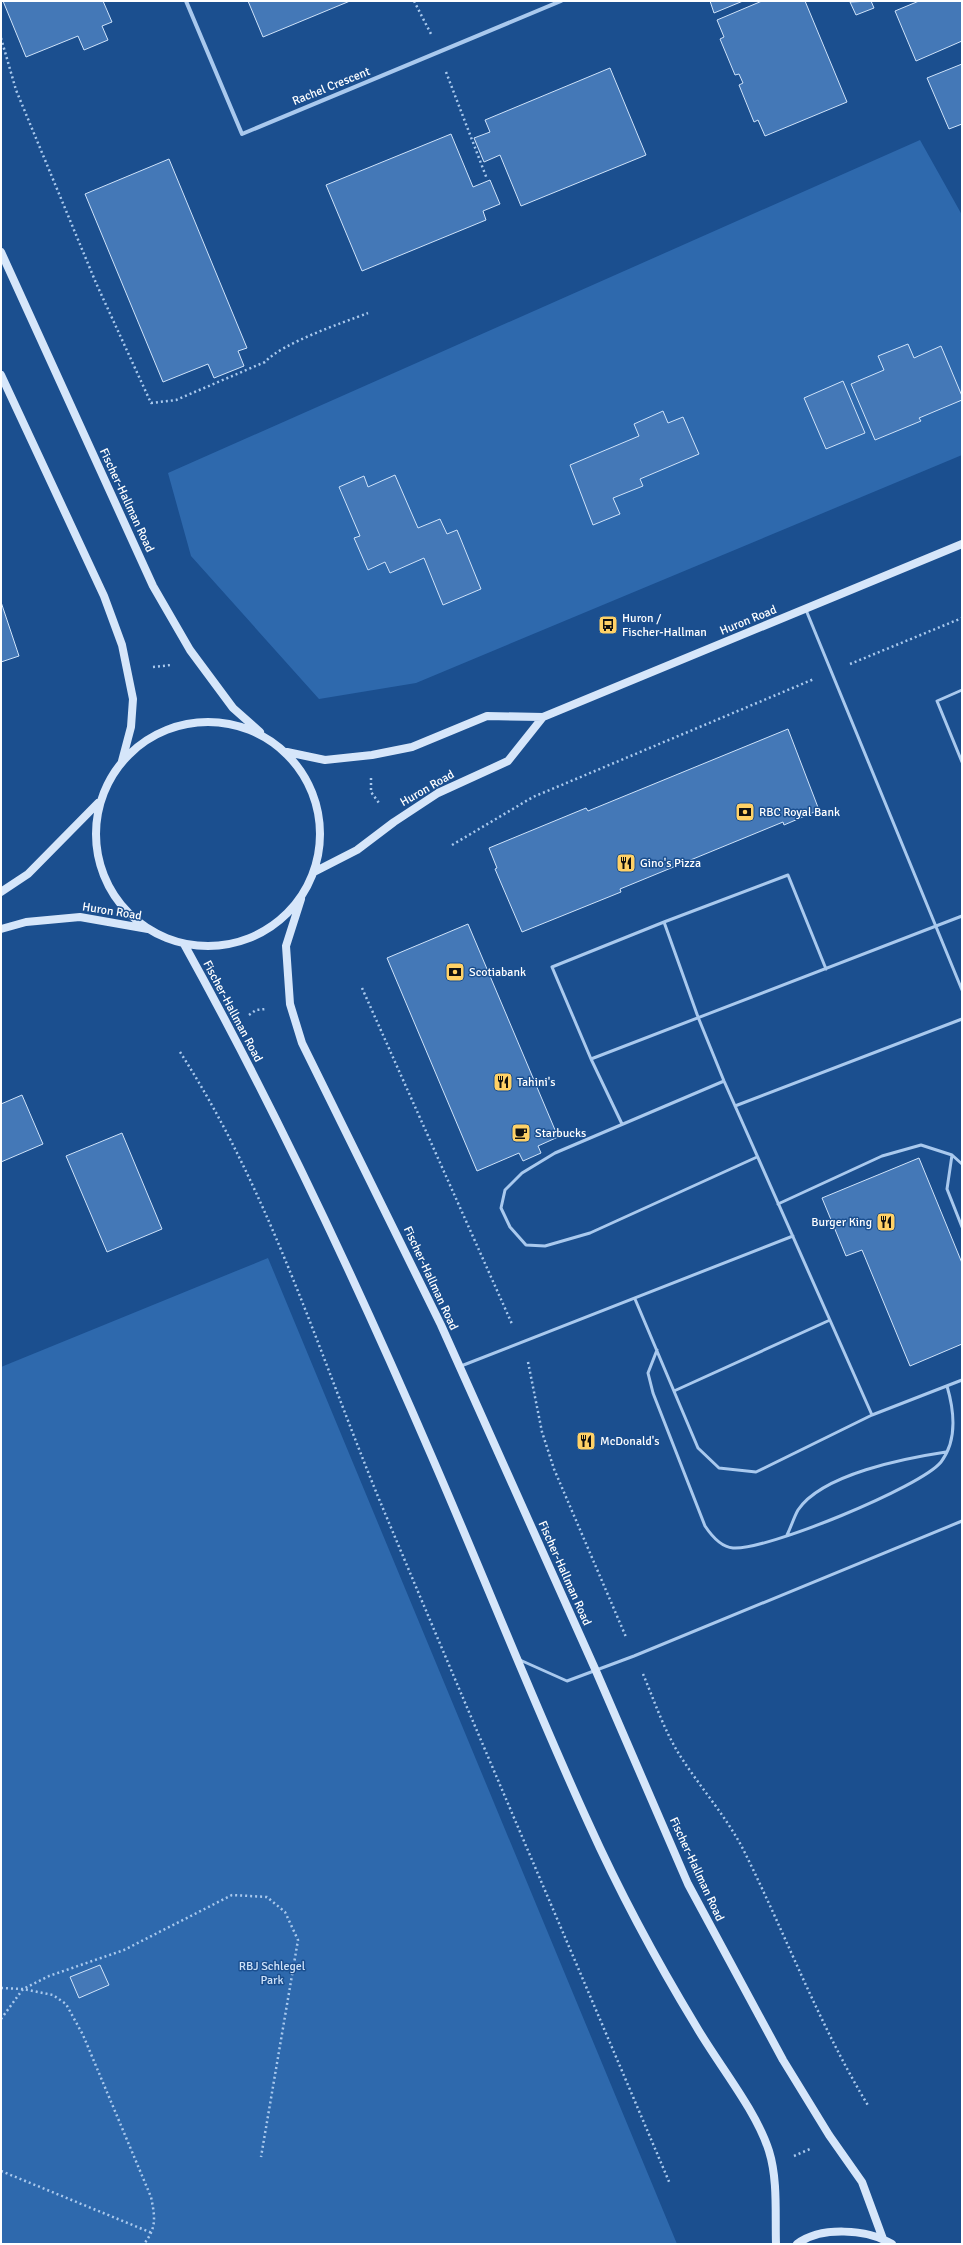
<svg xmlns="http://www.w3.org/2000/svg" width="963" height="2245" font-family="Signika,sans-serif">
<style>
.green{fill:#2e69ad}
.building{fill:#4478b7;stroke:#cfe3fa}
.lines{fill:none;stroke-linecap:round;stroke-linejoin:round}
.path{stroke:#a9c9ee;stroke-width:2.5;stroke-dasharray:2 3;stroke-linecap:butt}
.service{stroke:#a9c9ee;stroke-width:3}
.minor{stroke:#a9c9ee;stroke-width:4}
.secondary{stroke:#d6e6fa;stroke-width:8}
.labels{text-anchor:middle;stroke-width:3;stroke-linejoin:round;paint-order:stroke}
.street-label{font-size:12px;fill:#fff;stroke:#1b4f8f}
.poi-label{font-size:12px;fill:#fff;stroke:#1b4f8f;text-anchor:start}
.park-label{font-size:12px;fill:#cfe3fa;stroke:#1b4f8f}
</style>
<rect width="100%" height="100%" fill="#1b4f8f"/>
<path class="green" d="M920 140 962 215V455L416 683 319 699 191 556 168 473Z
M268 1258 677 2244H1V1367Z"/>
<path class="building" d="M3 1H103L112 22 102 26 108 40 84 50 78 36 26 57Z
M248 1H350L263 37Z
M710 1H743L714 13Z
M762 1H805L847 102 765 136 758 120 754 122 739 85 743 83 739 74 735 75 720 39 724 37 717 20Z
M871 1 874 8 856 15 850 2Z
M919 1H962V41L916 61 895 11Z
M962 64V124L949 129 927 78Z
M610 68 646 155 521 206 500 155 484 162 474 138 490 132 485 120Z
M451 134 473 187 490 180 500 204 483 211 486 220 362 271 326 185Z
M169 159 247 348 238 351 244 366 214 378 208 364 163 382 85 194Z
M908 344 914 358 941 346 962 396V400L919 418 921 421 875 440 851 384 884 370 878 356Z
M843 381 865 433 826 449 804 398Z
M663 411 668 423 683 417 699 454 640 479 643 486 613 498 620 514 593 525 570 465 639 436 634 424Z
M395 475 418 528 440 519 447 534 457 530 481 589 443 605 424 558 390 573 385 562 368 570 354 538 360 536 339 487 364 476 368 487Z
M1 602 19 656 1 662Z
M788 729 819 810 784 825 783 822 620 889 621 892 522 932 495 869 497 868 489 848 586 808 588 811Z
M468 924 558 1137 538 1146 541 1153 523 1161 519 1153 477 1171 387 958Z
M22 1095 43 1144 1 1162V1104Z
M122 1133 162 1229 107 1252 66 1156Z
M919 1158 962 1263V1344L910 1366 862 1250 846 1256 822 1198Z
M100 1965 109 1985 79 1998 70 1977Z"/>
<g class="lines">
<path class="path" d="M414 1 431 34
M1 38 16 90 96 283 151 403 176 400 265 362C282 343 342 323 368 313
M446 72 487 179
M850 664 962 618
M153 667 171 665
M371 778V792L379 803
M452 845 533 797 814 679
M362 988 512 1324
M249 1015 256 1010 266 1009
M180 1052C269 1190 317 1348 379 1499 475 1728 573 1955 670 2184
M528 1362 542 1432 554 1469 626 1637
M643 1674C654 1700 664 1730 679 1754 699 1786 726 1816 743 1849 786 1935 819 2025 869 2107
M1 1988 23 1989 53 1995 66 2004 83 2035 151 2197C155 2217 157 2227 144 2244
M1 2019 23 1989 49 1976 124 1950 232 1895 267 1897 285 1912 298 1940 261 2157
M794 2156 810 2149
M1 2171 152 2233"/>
<path class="service" d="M806 610 962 990
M962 690 937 701 962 762
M664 922 698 1017 724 1081 872 1415 962 1380
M591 1059 962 916
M724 1081 555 1153 522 1173 505 1190 501 1208 510 1227 526 1245 545 1246 590 1233 757 1157
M735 1106 962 1019
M622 1124 591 1059 552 967 664 922 788 875 826 969
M952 1155 947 1189 962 1227
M778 1204 882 1156 921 1145 952 1155 962 1164
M635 1299 698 1448 719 1468 756 1472 872 1415
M657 1350 648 1373 653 1393 705 1526C711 1535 721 1547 733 1548 765 1551 921 1487 941 1462 958 1440 954 1410 947 1386
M461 1366 793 1236
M674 1391 830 1320
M787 1535C791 1527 794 1517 798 1510 822 1474 906 1458 946 1452
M520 1660 567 1681 634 1656 962 1521"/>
<path class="minor" d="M186 1 242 134 561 1"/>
<path class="secondary" d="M1 252 153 586 190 650 233 708 260 732
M1 375 104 596 122 645 133 699 131 727 122 761
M96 834a112 112 0 1 1 224 0a112 112 0 1 1-224 0Z
M287 752 325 760 372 755 412 747 487 716 543 717 962 544
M314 872 357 850 394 822 438 793 508 761 543 717
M1 892 28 874 98 803
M301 899 286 946 290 1004 302 1043 441 1325 596 1671 688 1884 783 2060 829 2135 862 2182 883 2239
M1 929 26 922 80 917 148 929
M184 944C276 1110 357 1283 432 1457 485 1579 533 1702 588 1822 620 1893 656 1960 696 2026 718 2064 756 2110 769 2151 778 2180 775 2214 776 2244
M797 2244C821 2226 867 2229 892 2244"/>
</g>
<defs>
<g id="bus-square" transform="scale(1)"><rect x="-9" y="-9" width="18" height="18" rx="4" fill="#ffd166" stroke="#1b4f8f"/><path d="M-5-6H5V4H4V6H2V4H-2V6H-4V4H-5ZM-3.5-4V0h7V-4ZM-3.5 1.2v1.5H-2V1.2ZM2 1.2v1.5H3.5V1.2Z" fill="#111"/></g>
<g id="bank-square" transform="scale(1)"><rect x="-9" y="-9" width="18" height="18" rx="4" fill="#ffd166" stroke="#1b4f8f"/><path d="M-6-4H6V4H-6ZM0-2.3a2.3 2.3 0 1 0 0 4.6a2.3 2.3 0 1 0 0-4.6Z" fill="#111"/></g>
<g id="restaurant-square" transform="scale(1)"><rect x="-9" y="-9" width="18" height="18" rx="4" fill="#ffd166" stroke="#1b4f8f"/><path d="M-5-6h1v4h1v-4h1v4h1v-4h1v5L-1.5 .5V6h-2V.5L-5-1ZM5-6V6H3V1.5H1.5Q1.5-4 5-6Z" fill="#111"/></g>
<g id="cafe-square" transform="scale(1)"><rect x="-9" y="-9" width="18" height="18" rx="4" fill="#ffd166" stroke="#1b4f8f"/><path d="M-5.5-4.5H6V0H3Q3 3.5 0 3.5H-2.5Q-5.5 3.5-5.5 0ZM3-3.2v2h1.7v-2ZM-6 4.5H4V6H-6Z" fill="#111"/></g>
</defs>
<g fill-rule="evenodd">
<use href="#bus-square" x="608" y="625"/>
<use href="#bank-square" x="745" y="812"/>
<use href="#restaurant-square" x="626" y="863"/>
<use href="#bank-square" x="455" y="972"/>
<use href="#restaurant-square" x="503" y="1082"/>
<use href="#cafe-square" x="521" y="1133"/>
<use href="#restaurant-square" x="886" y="1222"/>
<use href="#restaurant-square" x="586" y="1441"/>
</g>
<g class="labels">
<g class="street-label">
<text transform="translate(331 86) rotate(-22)" y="4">Rachel Crescent</text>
<text transform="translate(127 500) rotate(65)" y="4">Fischer-Hallman Road</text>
<text transform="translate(748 620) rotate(-22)" y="4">Huron Road</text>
<text transform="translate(427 788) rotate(-30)" y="4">Huron Road</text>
<text transform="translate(112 911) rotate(9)" y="4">Huron Road</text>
<text transform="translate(233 1011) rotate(62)" y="4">Fischer-Hallman Road</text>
<text transform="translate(431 1278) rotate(65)" y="4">Fischer-Hallman Road</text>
<text transform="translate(565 1573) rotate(66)" y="4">Fischer-Hallman Road</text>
<text transform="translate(697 1869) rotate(65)" y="4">Fischer-Hallman Road</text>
</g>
<g class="poi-label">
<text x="622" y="622">Huron /<tspan x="622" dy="14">Fischer-Hallman</tspan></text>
<text x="759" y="816">RBC Royal Bank</text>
<text x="640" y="867">Gino's Pizza</text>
<text x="469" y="976">Scotiabank</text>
<text x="517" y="1086">Tahini's</text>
<text x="535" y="1137">Starbucks</text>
<text x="872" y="1226" text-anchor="end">Burger King</text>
<text x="600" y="1445">McDonald's</text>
</g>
<g class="park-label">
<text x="272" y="1970">RBJ Schlegel<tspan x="272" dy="14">Park</tspan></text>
</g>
</g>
<rect width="963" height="2245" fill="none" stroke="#ffffff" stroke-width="4"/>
</svg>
